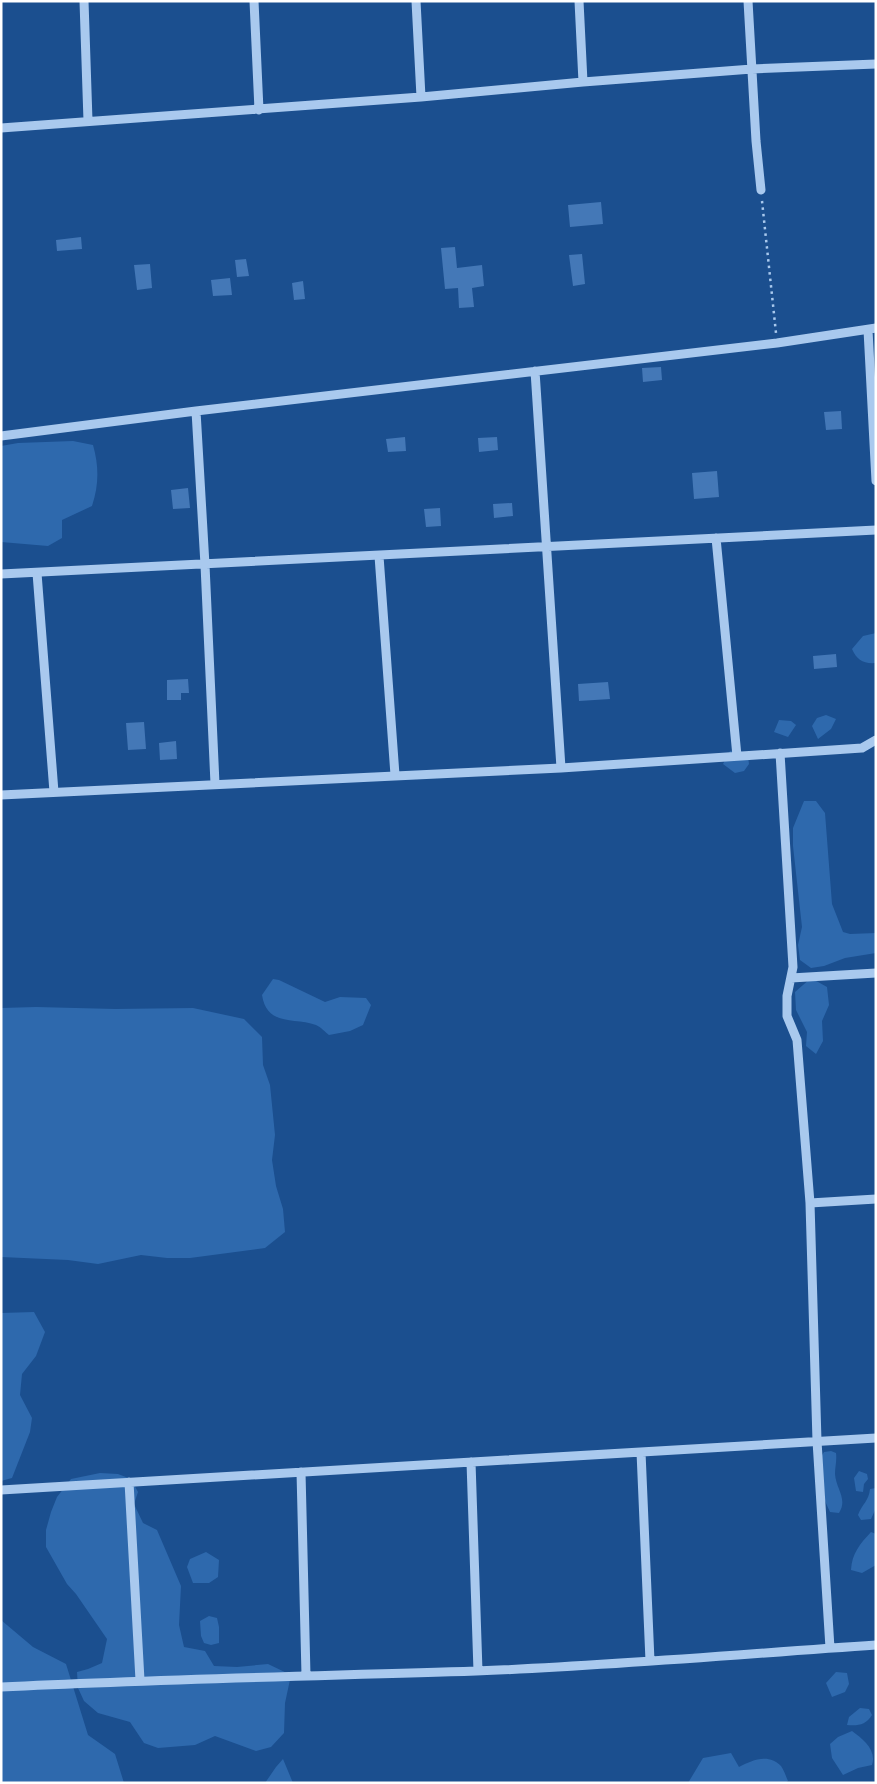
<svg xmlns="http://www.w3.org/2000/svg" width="877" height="1784" font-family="Figtree,sans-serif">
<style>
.green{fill:#2e69ad}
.building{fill:#4478b7}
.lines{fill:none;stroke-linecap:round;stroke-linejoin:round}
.path{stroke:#a9c9ee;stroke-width:2.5;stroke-dasharray:2.5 4;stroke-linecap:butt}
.minor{stroke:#a9c9ee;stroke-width:9}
</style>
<rect width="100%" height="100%" fill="#1b4f8f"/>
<path class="green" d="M73 441 93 445C99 466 99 485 92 506L62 520V538L48 546 1 542V446L18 443Z
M876 633V663C863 664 857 660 852 649L863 636Z
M826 715 836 719 831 729 818 739 812 726 817 718Z
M779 720 791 721 796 725 788 737 774 732Z
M739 750 748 756 749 764 744 771 735 773 723 764 730 751Z
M804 801H816L825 813 832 904 843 932 850 934 876 933V953L845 958 824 966 811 968 800 960 798 945 802 927 793 846V828Z
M811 978 827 987 829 1005 822 1021 823 1041 816 1054 806 1046 807 1032 796 1010 795 992Z
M273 979 279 980 325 1002 340 997 366 998 371 1005 363 1025 350 1031 329 1035C325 1032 321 1027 316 1025 295 1017 267 1027 262 995Z
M36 1007 115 1009 193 1008 244 1019 262 1037 263 1065 270 1085 275 1135 272 1160 276 1186 283 1209 285 1232 265 1248 190 1258H167L141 1255 98 1264 68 1260 1 1257V1008Z
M34 1312 45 1332 36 1356 22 1374 20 1395 32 1418 30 1432 12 1478 1 1481V1313Z
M831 1451 836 1453C837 1460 835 1467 835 1474 836 1489 848 1499 839 1513L830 1512 825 1501 821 1457 824 1452Z
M859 1471 867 1474 868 1479 864 1484 863 1492 856 1491 854 1478Z
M100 1473 118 1474 131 1479 138 1492 134 1504 143 1523 157 1530 181 1586 179 1625 184 1647 205 1651 214 1666 237 1667 268 1664 291 1675 285 1703 284 1733 271 1747 256 1751 215 1736 195 1745 158 1748 144 1743 130 1722 98 1713 84 1701 78 1688 77 1672 88 1669 102 1663 107 1639 76 1594 67 1584 46 1547V1530L51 1512 57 1497 71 1479Z
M876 1488V1508L871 1519 861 1520 858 1515C862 1504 869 1501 870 1489Z
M871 1532 876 1534V1565L862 1573 851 1570C852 1553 860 1544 871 1532Z
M206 1552 219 1560 218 1577 209 1583H193L187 1567 190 1559Z
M209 1616 217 1618 219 1627V1643L211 1645 204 1643 201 1636 200 1621Z
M1 1620 33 1647 66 1664 88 1735 115 1754 124 1783H1Z
M836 1672 847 1673 849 1684 845 1692 832 1697 826 1683Z
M860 1708 869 1709 872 1715C866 1725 858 1726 847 1725L849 1717Z
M852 1731C863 1739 877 1750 872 1765L858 1768 843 1775 832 1758 830 1744 838 1737Z
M731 1753 739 1767C752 1760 769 1753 781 1766 784 1770 786 1777 788 1781L785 1783H688L703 1758Z
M283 1759 293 1783H265L276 1767Z"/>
<path class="building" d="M601 202 603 224 570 227 568 205Z
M81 237 82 249 57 251 56 240Z
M455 247 457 268 482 265 484 286 472 288 474 307 459 308 458 288 445 289 441 248Z
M582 254 585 284 573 286 569 255Z
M246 259 249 276 237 277 235 260Z
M150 264 152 288 137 290 134 265Z
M230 278 232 295 213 296 211 280Z
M303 281 305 299 294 300 292 283Z
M661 367 662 380 643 382 642 368Z
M841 411 842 429 826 430 824 412Z
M405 437 406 451 388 452 386 439Z
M497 437 498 450 479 452 478 438Z
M717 471 719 497 694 499 692 473Z
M188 488 190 508 173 509 171 490Z
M512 503 513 516 494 518 493 504Z
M440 508 441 526 426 527 424 509Z
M836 654 837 667 814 669 813 656Z
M188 679 189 693H181V700H167V680Z
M608 682 610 699 579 701 578 684Z
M144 722 146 749 128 750 126 723Z
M176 741 177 759 160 760 159 743Z"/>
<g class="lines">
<path class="path" d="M762 201 776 333"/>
<path class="minor" d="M84 1 88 121
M254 1 259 110
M416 1 421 97
M579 1 583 82
M748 1 756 141 761 190
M1 128 421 97 583 82 752 69 876 64
M868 330 876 481
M535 371 561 768
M196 411 205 565 215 784
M1 436 196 411 777 343 876 328
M716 538 737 756
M379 556 395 775
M37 573 54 792
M1 574 876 530
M780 753 793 967 787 996V1016L797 1040 810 1203 817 1441 830 1648
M1 795 561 768 862 748 876 740
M791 978 876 973
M810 1203 876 1199
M641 1452 650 1661
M471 1462 478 1671
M301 1472 306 1675
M129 1482 140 1680
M1 1490 876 1438
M1 1687C160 1679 318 1676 476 1671 610 1666 743 1654 876 1645"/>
</g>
<rect width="877" height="1784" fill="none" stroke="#ffffff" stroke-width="5"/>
</svg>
